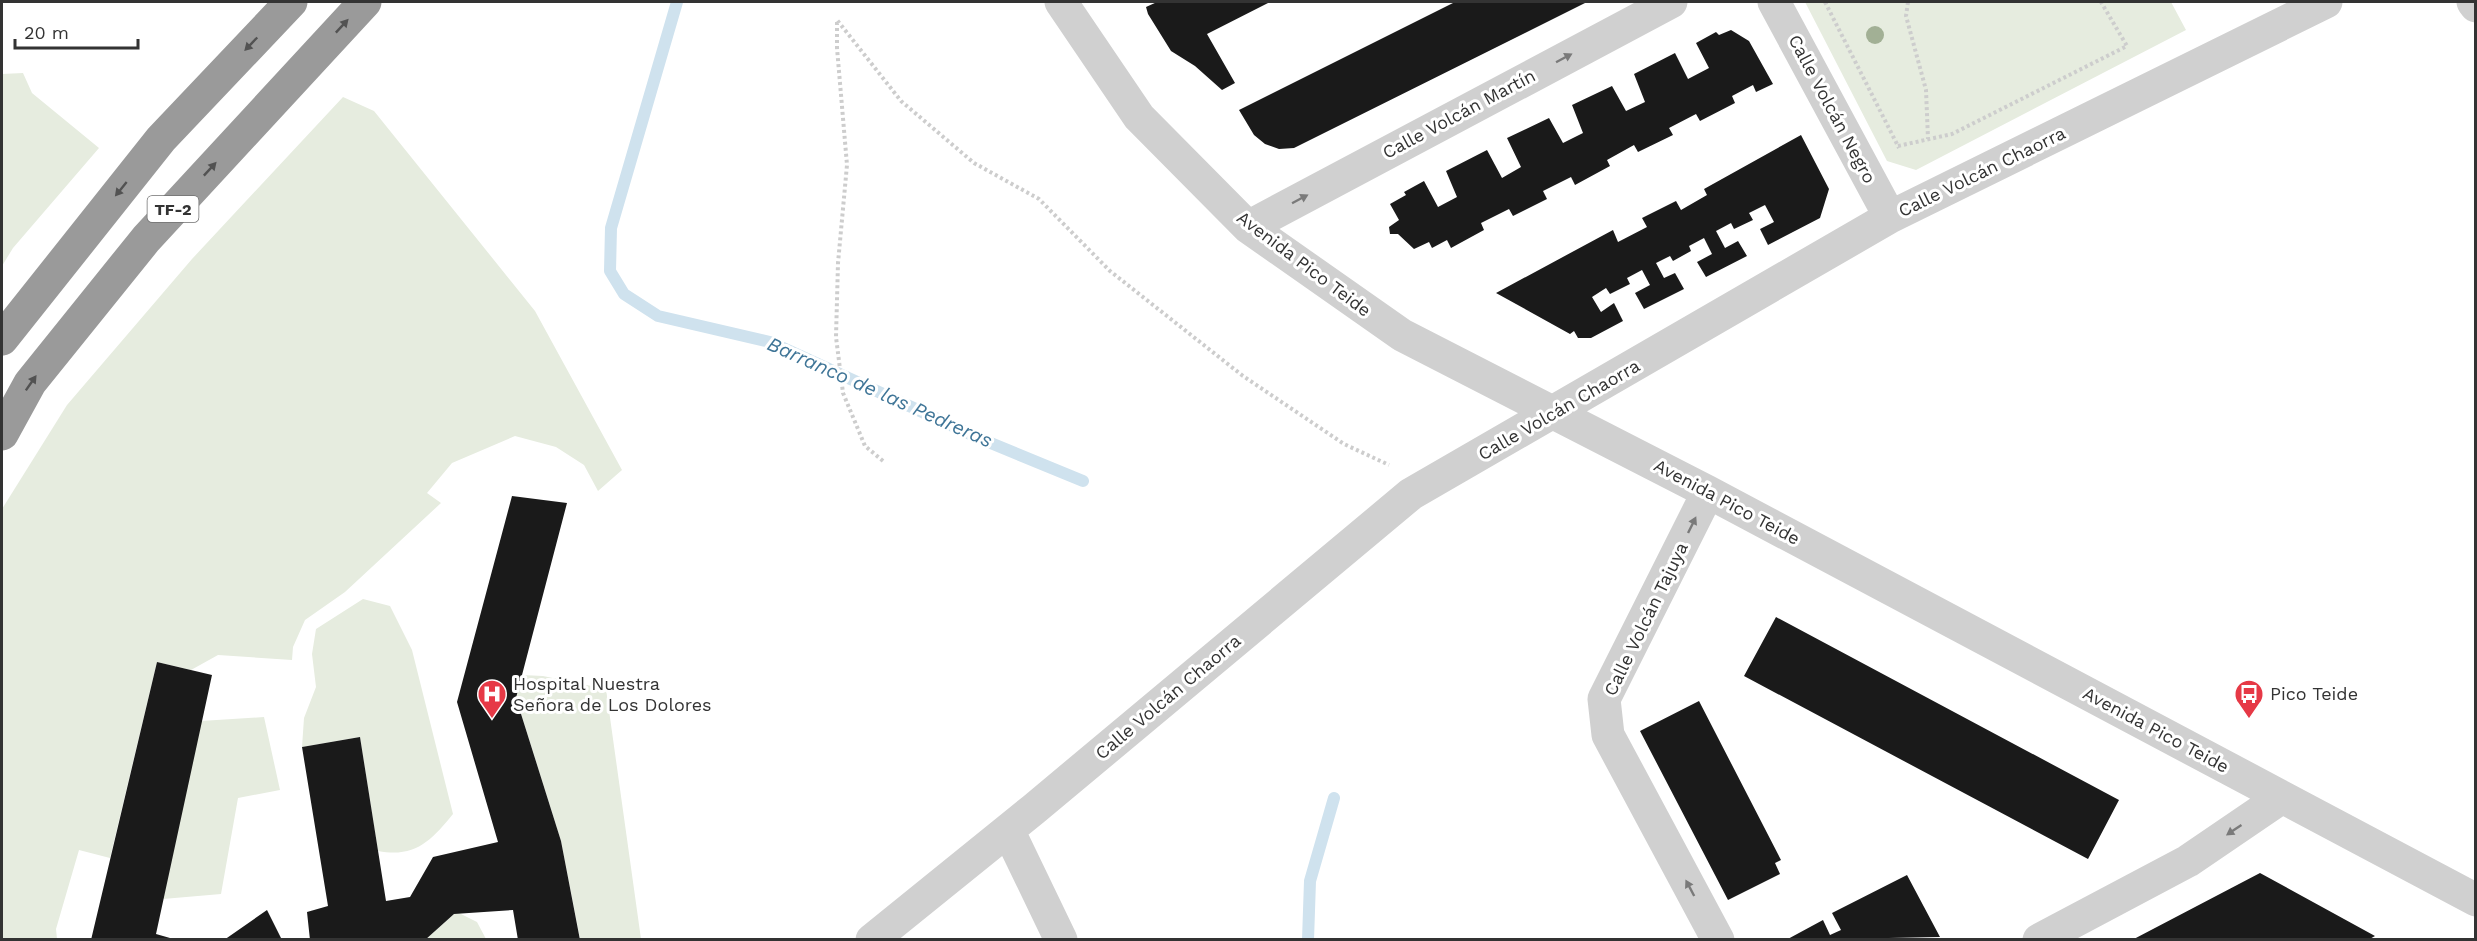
<svg xmlns="http://www.w3.org/2000/svg" width="2477" height="941" font-family="'Work Sans',sans-serif">
<style>
.green{fill:#e6ecdf}
.lines{fill:none;stroke-linecap:round;stroke-linejoin:round}
.stream{stroke:#cfe2ee;stroke-width:12}
.building{fill:#1a1a1a}
.path{stroke:#cdcdcd;stroke-width:4;stroke-dasharray:3 3;stroke-linecap:butt}
.minor{stroke:#d0d0d0;stroke-width:33}
.motorway{stroke:#9a9a9a;stroke-width:33}
.tree{fill:#a2b095}
.oneway{fill:#525252}
.oneway2{fill:#7a7a7a}
.labels{text-anchor:middle;stroke-width:6;stroke-linejoin:round;paint-order:stroke}
.shield{fill:#fff;stroke:#707070;stroke-width:1.5}
.shield-label{font-size:16px;font-weight:bold;fill:#333}
.street-label{font-size:18px;fill:#333;stroke:#fff}
.poi-label{font-size:18px;fill:#333;stroke:#fff;text-anchor:start}
.water-label{font-size:20px;font-style:italic;fill:#3f7597;stroke:#fff}
</style>
<rect width="100%" height="100%" fill="#fff"/>
<path class="green" d="M1805 2H2171L2186 30 1916 170 1887 161Z
M23 73 32 93 99 148 13 248 2 266V74Z
M343 97 374 111 535 311 622 470 598 491 584 465 556 447 515 436 452 463 427 493 441 503 345 592 305 620 293 647 292 660 218 655 191 670 157 662 110 858 79 850 56 929 57 939H2V509L67 405 192 259Z
M363 599 390 606 412 650 453 814C431 841 415 858 378 851L360 737 302 747 304 718 316 687 312 654 316 629Z
M522 675 543 676 606 689 641 939H580L561 841 516 698Z
M264 717 280 790 238 798 221 894 163 899 201 721Z
M459 913 477 922 486 939 425 940 454 914Z"/>
<g class="lines">
<path class="stream" d="M677 2 611 228 610 271 624 294 658 316 770 342 981 439 1083 481
M1308 940 1310 881 1334 798"/>
</g>
<path class="building" d="M1157 2H1270L1207 34 1235 83 1222 90 1195 66 1171 51 1148 14 1146 7Z
M1455 2H1587L1294 148 1279 149 1265 144 1254 135 1239 110Z
M1731 30 1749 41 1773 84 1756 92 1753 85 1732 96 1735 103 1700 121 1696 114 1669 128 1673 135 1638 152 1634 145 1607 160 1610 166 1575 185 1571 177 1543 191 1547 199 1513 216 1509 209 1481 223 1484 230 1451 248 1447 240 1432 248 1429 242 1414 249 1398 234H1390L1389 227 1399 220 1390 204 1406 195 1404 192 1424 181 1438 207 1457 197 1446 171 1487 150 1502 178 1521 167 1507 138 1549 118 1563 143 1583 133 1572 105 1612 86 1626 111 1645 102 1634 74 1675 53 1688 79 1709 68 1696 43 1716 32 1719 35Z
M1801 135 1829 189 1820 218 1768 245 1760 229 1774 222 1765 205 1749 213 1753 220 1734 229 1731 223 1716 231 1725 248 1738 241 1747 256 1706 277 1697 262 1712 254 1704 238 1689 246 1691 251 1673 261 1670 256 1656 263 1664 278 1675 273 1684 289 1644 309 1635 293 1650 285 1642 270 1627 278 1630 284 1610 294 1606 288 1592 297 1601 312 1614 303 1623 321 1591 338H1578L1574 331 1570 334 1496 293 1613 230 1618 242 1647 227 1642 218 1676 201 1681 210 1707 195 1704 189Z
M512 496 567 503 516 698 561 841 580 940H518L513 910 454 914 425 940H310L307 912 328 906 302 747 360 737 386 901 410 897 433 857 498 842 457 702Z
M1776 617 2119 800 2088 859 1744 676Z
M157 662 212 675 156 934 177 940H91Z
M1699 701 1781 860 1775 863 1780 874 1728 900 1640 731Z
M2260 873 2375 936 2368 940H2132Z
M1907 875 1940 937 1786 940 1823 920 1830 935 1841 930 1832 913Z
M267 910 282 940H224Z"/>
<g class="lines">
<path class="path" d="M1825 2 1899 148
M1908 2 1906 16 1926 90 1928 139
M1898 146 1952 134 2127 46 2101 2
M883 461 865 446 843 393 836 337 838 263 847 165 837 48V20L901 101 974 163 1039 199 1110 271 1243 376 1344 444 1389 465"/>
<path class="minor" d="M1061 2 1139 117 1248 227 1402 335 1708 492 2476 900
M1774 2 1890 217
M2473 2 2476 6
M1248 227 1671 2
M1708 492 1604 699 1608 735 1718 940
M1008 830 1061 940
M872 940 1034 809 1411 494 1890 217 2326 2
M2039 940 2188 861 2282 797"/>
<path class="motorway" d="M2 339 161 139 291 2
M2 434 30 383 146 239 365 2"/>
</g>
<circle class="tree" cx="1875" cy="35" r="9"/>
<defs><path id="oneway-solid" d="M-6-.8H1V-3.2L6.5 0L1 3.2V.8H-6Z" transform="scale(1.5)"/></defs>
<g class="oneway">
<use href="#oneway-solid" transform="translate(342 26) rotate(-47)"/>
<use href="#oneway-solid" transform="translate(251 44) rotate(134)"/>
<use href="#oneway-solid" transform="translate(210 169) rotate(-47)"/>
<use href="#oneway-solid" transform="translate(121 189) rotate(129)"/>
<use href="#oneway-solid" transform="translate(31 383) rotate(-55)"/>
</g>
<g class="oneway2">
<use href="#oneway-solid" transform="translate(1564 58) rotate(-28)"/>
<use href="#oneway-solid" transform="translate(1300 199) rotate(-28)"/>
<use href="#oneway-solid" transform="translate(1692 525) rotate(-64)"/>
<use href="#oneway-solid" transform="translate(2234 830) rotate(146)"/>
<use href="#oneway-solid" transform="translate(1690 888) rotate(-118)"/>
</g>
<defs>
<g id="hospital-pin" transform="scale(1.5)"><path d="M0 17L-7.5 6A9.5 9.5 0 1 1 7.5 6Z" fill="#e63946" stroke="#fff"/><path d="M-5-5h3v3.5h4V-5h3V5h-3V1.5h-4V5h-3Z" fill="#fff"/></g>
<g id="bus-pin" transform="scale(1.5)"><path d="M0 17L-7.5 6A9.5 9.5 0 1 1 7.5 6Z" fill="#e63946" stroke="#fff"/><path d="M-5-6H5V4H4V6H2V4H-2V6H-4V4H-5ZM-3.5-4V0h7V-4ZM-3.5 1.2v1.5H-2V1.2ZM2 1.2v1.5H3.5V1.2Z" fill="#fff"/></g>
</defs>
<g fill-rule="evenodd">
<use href="#hospital-pin" x="492" y="694"/>
<use href="#bus-pin" x="2249" y="694"/>
</g>
<g class="labels">
<rect class="shield" x="147.5" y="196" width="51" height="26" rx="4.5"/>
<g class="shield-label">
<text x="173" y="215">TF-2</text>
</g>
<g class="street-label">
<text transform="translate(1832 109) rotate(62)" y="6">Calle Volcán Negro</text>
<text transform="translate(1459 114) rotate(-28)" y="6">Calle Volcán Martín</text>
<text transform="translate(1982 172) rotate(-26)" y="6">Calle Volcán Chaorra</text>
<text transform="translate(1304 264) rotate(37)" y="6">Avenida Pico Teide</text>
<text transform="translate(1559 410) rotate(-30)" y="6">Calle Volcán Chaorra</text>
<text transform="translate(1727 502) rotate(28)" y="6">Avenida Pico Teide</text>
<text transform="translate(1646 619) rotate(-64)" y="6">Calle Volcán Tajuya</text>
<text transform="translate(1168 697) rotate(-40)" y="6">Calle Volcán Chaorra</text>
<text transform="translate(2156 730) rotate(28)" y="6">Avenida Pico Teide</text>
</g>
<g class="poi-label">
<text x="513" y="690">Hospital Nuestra<tspan x="513" dy="21">Señora de Los Dolores</tspan></text>
<text x="2270" y="700">Pico Teide</text>
</g>
<g class="water-label">
<text transform="translate(880 392) rotate(24)" y="7">Barranco de las Pedreras</text>
</g>
</g>
<rect width="2477" height="941" fill="none" stroke="#333333" stroke-width="6"/>
<path d="M15 39v9h123v-9" fill="none" stroke="#333333" stroke-width="3"/>
<text x="24" y="39" font-size="18" fill="#333333" stroke="#ffffff" stroke-width="4.5" paint-order="stroke">20 m</text>
</svg>
